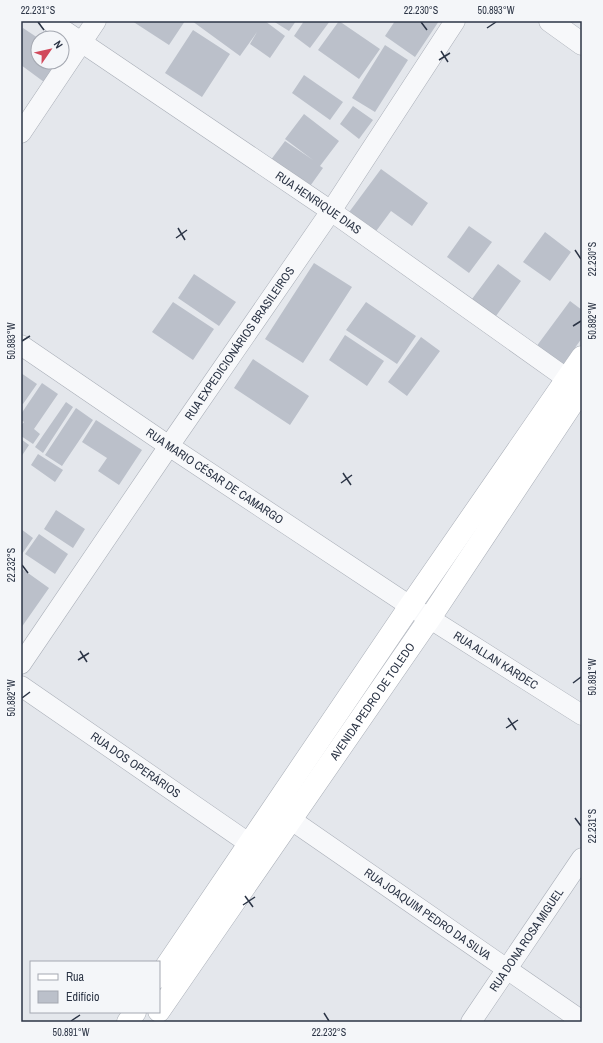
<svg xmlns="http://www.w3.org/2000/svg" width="603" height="1043" font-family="'Archivo Narrow',sans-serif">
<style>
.building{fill:#bbc0ca}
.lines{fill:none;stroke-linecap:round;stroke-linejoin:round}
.minor-casing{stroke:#a9aeb7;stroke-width:21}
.tertiary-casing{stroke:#a9aeb7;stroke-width:23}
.secondary-casing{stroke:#a9aeb7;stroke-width:23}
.minor{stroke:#f7f8fa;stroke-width:20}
.tertiary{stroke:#f7f8fa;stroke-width:22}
.secondary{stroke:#fff;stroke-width:22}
.ticks{fill:none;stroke:#2b3445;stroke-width:1.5}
.labels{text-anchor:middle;stroke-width:4;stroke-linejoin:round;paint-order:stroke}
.street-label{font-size:12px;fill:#2b3445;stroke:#f4f6f9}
.neatline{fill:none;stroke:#2b3445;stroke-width:1.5}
.ticks-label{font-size:10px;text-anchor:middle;fill:#2b3445}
</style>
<rect width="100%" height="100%" fill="#e4e7ec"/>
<path class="building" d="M132 21H185L169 45Z
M192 21H265L285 36 270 58 250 44 257 32 240 56Z
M273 21H296L289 31Z
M304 21H330L310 48 294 36Z
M339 21 380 49 359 79 318 50Z
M395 21H439L415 57 385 36Z
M23 28 38 38V62H58L44 82 21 65V32Z
M193 30 230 54 202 97 165 73Z
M385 45 408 60 375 112 352 98Z
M304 75 343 102 330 120 292 93Z
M353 106 373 120 359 139 340 124Z
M304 114 339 141 320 166 323 168 308 189 270 161 285 141 313 160 285 139Z
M381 169 428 203 412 226 391 211 371 238 344 219Z
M469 226 492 242 469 273 447 257Z
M545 232 571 252 550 281 523 262Z
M314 263 352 287 303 363 265 339Z
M498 264 521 281 496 316 472 299Z
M194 274 236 302 219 326 178 298Z
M570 301 582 310V338L559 370 533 351Z
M173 302 214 329 193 360 152 332Z
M366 302 416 336 397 364 346 330Z
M345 335 384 361 367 386 329 360Z
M421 337 440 351 407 396 388 382Z
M253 359 309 396 290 425 234 388Z
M21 373 37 384 23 404 21 403Z
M42 383 58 394 34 429 40 434 33 444 21 436V426L24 422 21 420V414Z
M66 402 73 407 43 453 35 447Z
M76 408 93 420 62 466 45 455Z
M96 420 142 450 119 485 98 471 107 458 82 442Z
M21 439 29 445 21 457Z
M38 454 63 470 55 482 31 465Z
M56 510 85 529 73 548 44 529Z
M21 529 33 538 22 554 21 553Z
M39 534 68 554 55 574 25 554Z
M21 568 49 588 21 628Z"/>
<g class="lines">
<g class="minor-casing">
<g id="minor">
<path id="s1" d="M50 21 331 211 580 388"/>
<path d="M21 133 96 21"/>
<path id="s2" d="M21 345 169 446 410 606 582 715"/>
<path id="s3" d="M21 664 169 446 331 211 455 21"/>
<path id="s4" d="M21 686 263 853"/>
<path id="s5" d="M277 810 582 1021"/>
<path id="s6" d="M471 1022 582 858"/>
</g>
</g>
<g class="tertiary-casing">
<path id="tertiary" d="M550 21 582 44"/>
</g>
<g class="secondary-casing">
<g id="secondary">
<path d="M159 977 410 606 582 357"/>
<path id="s7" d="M159 1011 430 618 582 389"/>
<path d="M128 1022 135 1012"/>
</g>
</g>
<use href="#minor" class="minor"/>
<use href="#tertiary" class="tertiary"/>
<use href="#secondary" class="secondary"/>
</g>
<path class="ticks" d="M38 22 44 30M421 22 427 30M487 28 496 22M441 51 448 62M439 60 450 53M178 228 185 240M176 238 187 230M575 250 581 259M573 326 581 321M22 341 30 336M343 473 351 485M341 483 352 475M22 565 28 573M80 651 87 662M78 660 89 653M573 683 581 677M22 698 30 692M508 718 516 730M506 728 518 720M575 818 581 826M245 896 253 907M243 905 255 897M324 1013 329 1021M71 1021 80 1015"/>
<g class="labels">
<g class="street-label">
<text dy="4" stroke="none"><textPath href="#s1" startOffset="324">RUA HENRIQUE DIAS</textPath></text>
<text dy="4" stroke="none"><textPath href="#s3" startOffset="388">RUA EXPEDICIONÁRIOS BRASILEIROS</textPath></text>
<text dy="4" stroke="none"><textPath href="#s2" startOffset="234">RUA MARIO CÉSAR DE CAMARGO</textPath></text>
<text dy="4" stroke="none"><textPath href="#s2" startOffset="570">RUA ALLAN KARDEC</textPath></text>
<text dy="4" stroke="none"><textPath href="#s7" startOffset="376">AVENIDA PEDRO DE TOLEDO</textPath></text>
<text dy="4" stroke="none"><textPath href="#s4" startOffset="139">RUA DOS OPERÁRIOS</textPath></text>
<text dy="4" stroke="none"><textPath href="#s5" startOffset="183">RUA JOAQUIM PEDRO DA SILVA</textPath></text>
<text dy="4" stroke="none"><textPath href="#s6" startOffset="99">RUA DONA ROSA MIGUEL</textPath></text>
</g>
</g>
<rect width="603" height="1043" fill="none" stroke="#f4f6f9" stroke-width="44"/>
<rect x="30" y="961" width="130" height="52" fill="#f4f6f9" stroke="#a4a8b1"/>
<rect x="38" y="974" width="20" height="6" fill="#ffffff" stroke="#a4a8b1"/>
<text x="66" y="981" font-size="12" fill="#2b3445">Rua</text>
<rect x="38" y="991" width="20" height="12" fill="#bbc0ca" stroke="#a4a8b1"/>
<text x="66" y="1001" font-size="12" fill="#2b3445">Edifício</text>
<g transform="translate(50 50) rotate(56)"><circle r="19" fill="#f4f6f9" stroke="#a4a8b1"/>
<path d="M0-3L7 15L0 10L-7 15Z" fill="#d1495b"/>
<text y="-6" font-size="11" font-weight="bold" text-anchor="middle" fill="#2b3445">N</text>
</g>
<rect x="22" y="22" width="559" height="999" class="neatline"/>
<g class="ticks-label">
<text x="38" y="14">22.231°S</text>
<text x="421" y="14">22.230°S</text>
<text x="496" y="14">50.893°W</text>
<text transform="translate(592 259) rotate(-90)" y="4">22.230°S</text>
<text transform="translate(592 321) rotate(-90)" y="4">50.892°W</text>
<text transform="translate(11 341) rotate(-90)" y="4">50.893°W</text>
<text transform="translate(11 565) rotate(-90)" y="4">22.232°S</text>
<text transform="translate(592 677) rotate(-90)" y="4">50.891°W</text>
<text transform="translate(11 698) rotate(-90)" y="4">50.892°W</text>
<text transform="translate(592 826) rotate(-90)" y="4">22.231°S</text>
<text x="71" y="1036">50.891°W</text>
<text x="329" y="1036">22.232°S</text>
</g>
</svg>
